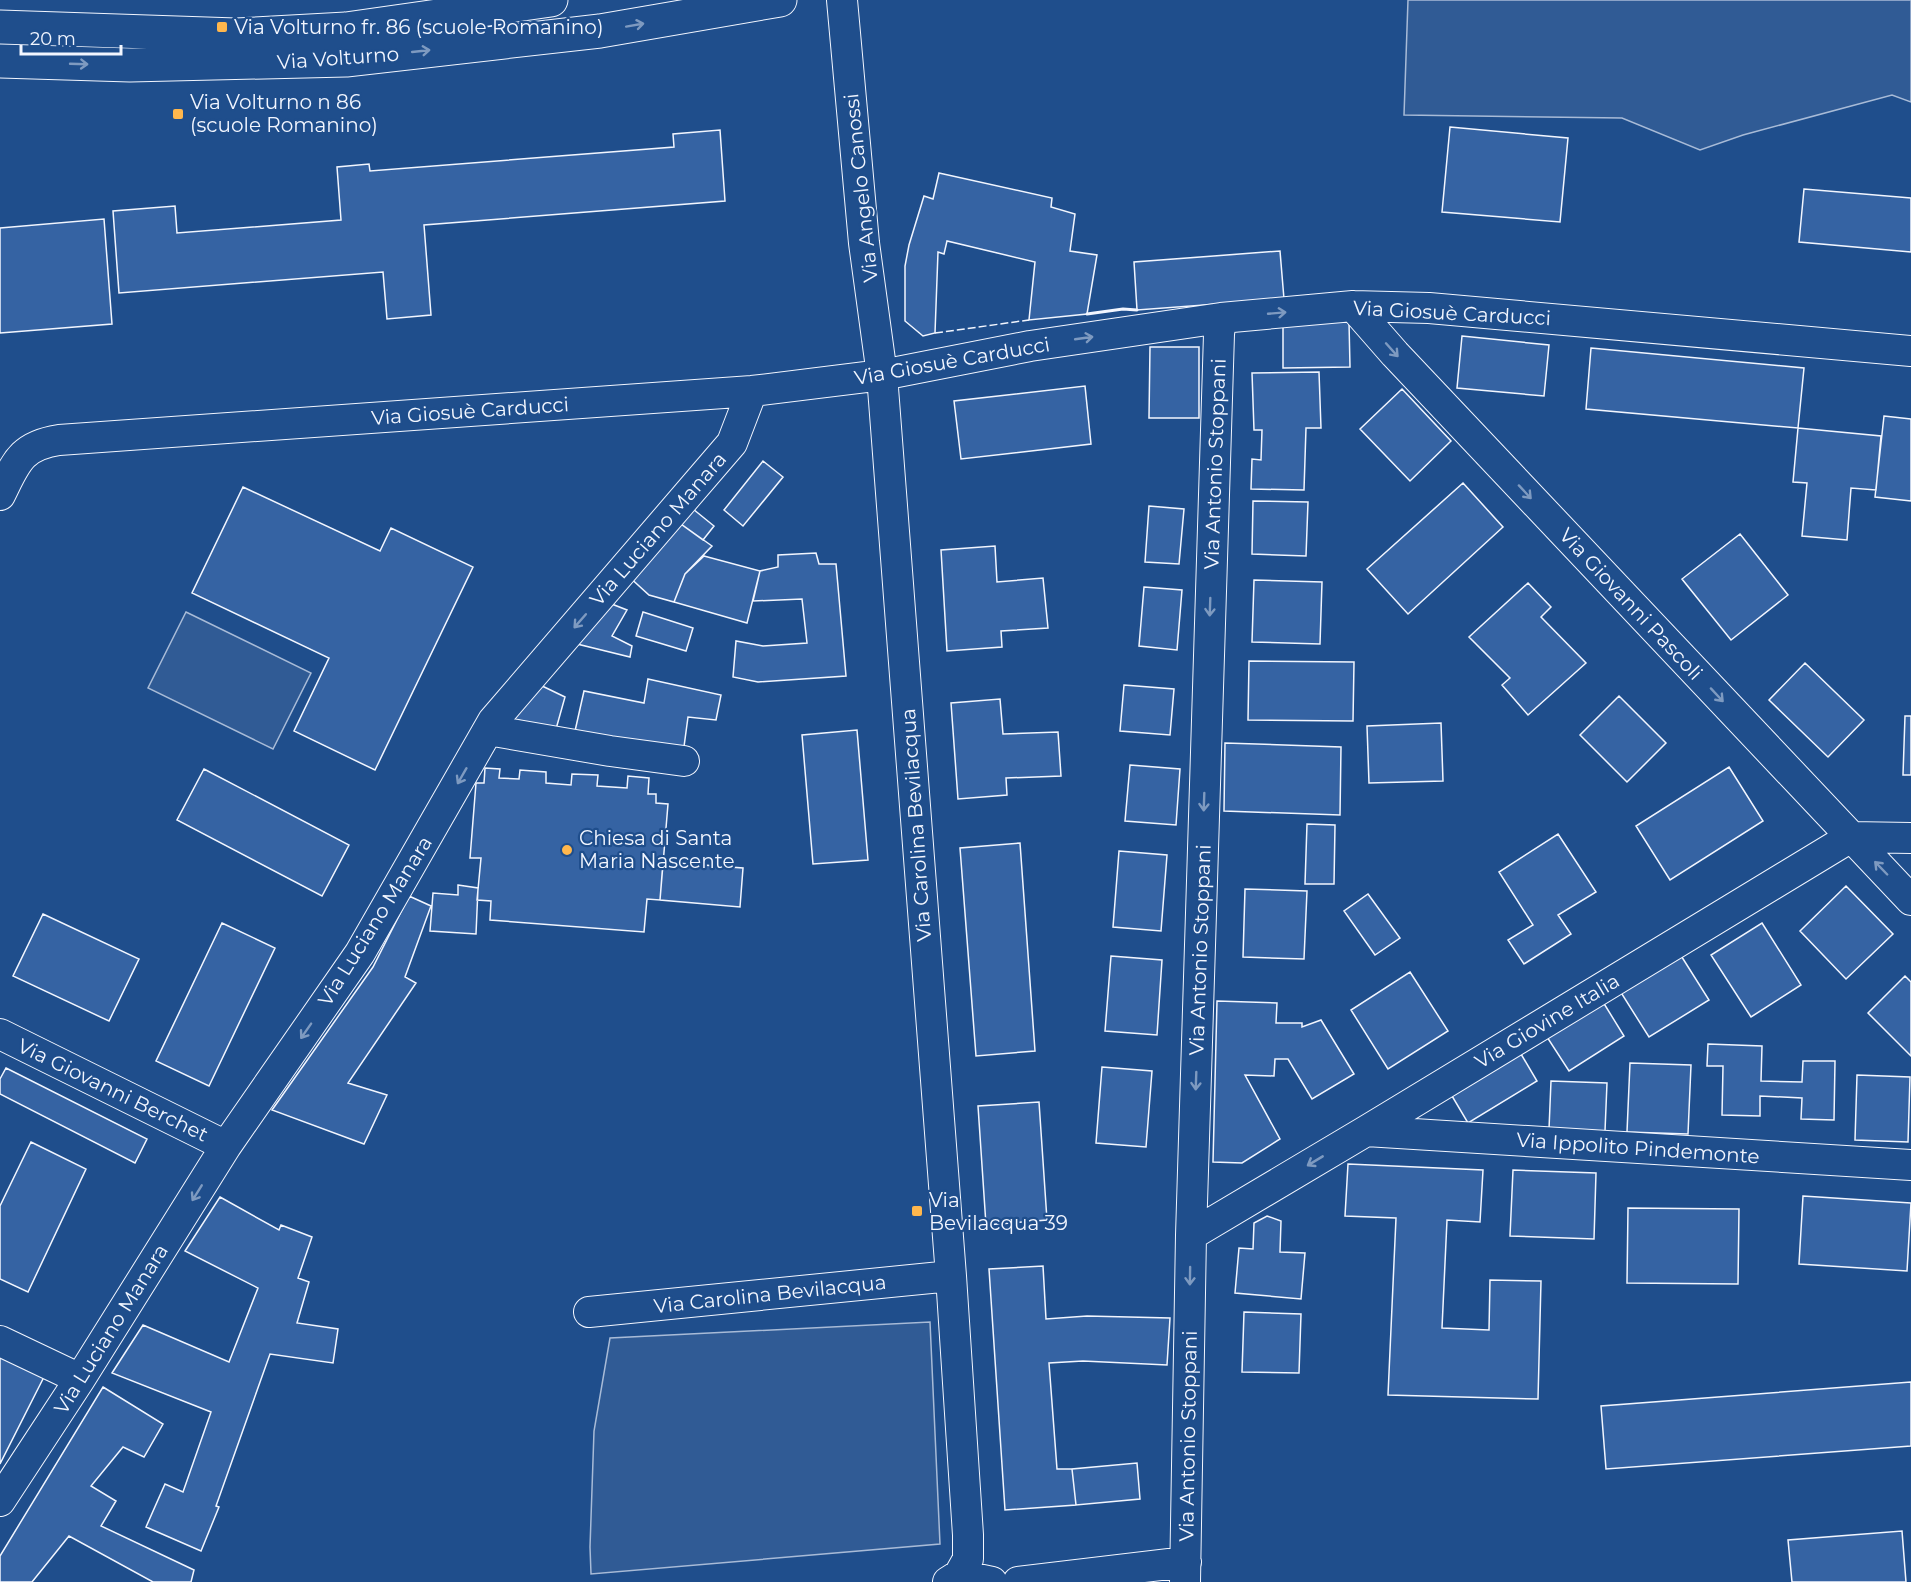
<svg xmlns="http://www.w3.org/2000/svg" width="1911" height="1582" font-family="Montserrat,sans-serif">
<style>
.built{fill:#305b95;stroke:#a8bbd7;stroke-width:1.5}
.building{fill:#3563a3;stroke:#f2f6ff;stroke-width:1.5}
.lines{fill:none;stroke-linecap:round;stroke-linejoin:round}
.street-casing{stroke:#f2f6ff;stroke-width:32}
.secondary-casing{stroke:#f2f6ff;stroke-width:35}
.street{stroke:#1f4e8c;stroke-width:30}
.secondary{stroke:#1f4e8c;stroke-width:33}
.fence{stroke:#f2f6ff;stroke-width:1.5;stroke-dasharray:8 3;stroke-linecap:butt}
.wall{stroke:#f2f6ff;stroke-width:3}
.oneway{stroke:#7e9ac0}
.poi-dot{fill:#ffb74d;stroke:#1f4e8c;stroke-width:2}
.labels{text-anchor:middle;stroke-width:4.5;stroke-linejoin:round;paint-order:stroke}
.poi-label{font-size:20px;fill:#f2f6ff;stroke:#1f4e8c;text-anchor:start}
.street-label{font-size:20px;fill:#f2f6ff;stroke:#1f4e8c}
</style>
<rect width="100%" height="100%" fill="#1f4e8c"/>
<path class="built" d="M1408 0H1911V102L1892 95 1743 135 1700 150 1622 118 1404 115Z
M186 612 311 673 273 749 148 688Z
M930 1322 940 1544 591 1574 590 1547 594 1431 610 1338Z"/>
<path class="building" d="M1450 127 1568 138 1560 222 1442 212Z
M720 130 725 201 424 225 431 315 387 319 383 272 119 293 113 211 175 206 177 233 341 220 337 167 369 164 370 171 674 147 673 134Z
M939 173 1052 198 1051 207 1075 214 1070 251 1097 255 1087 314 1029 320 1035 262 947 241 944 254 938 252 935 333 923 336 905 321V266L909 245 924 196 933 199Z
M1804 189 1911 198V252L1799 242Z
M104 219 112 324 0 333V228Z
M1280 251 1284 299 1137 310 1134 262Z
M1349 322 1350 367 1283 368V323Z
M1462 336 1549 345 1544 396 1457 388Z
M1150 347H1199V418H1149Z
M1591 348 1804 368 1798 428 1586 409Z
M1319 372 1321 428H1306L1304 490 1251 489 1252 459 1261 460 1262 430H1254L1252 373Z
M1085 386 1091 444 961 459 954 401Z
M1402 389 1451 441 1410 481 1360 429Z
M1884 416 1911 419V501L1875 497Z
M1798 428 1881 436 1876 490 1851 488 1847 540 1802 536 1807 483 1793 482Z
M763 461 783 477 743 526 724 510Z
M1463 483 1503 527 1408 614 1367 569Z
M243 487 380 551 391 528 473 567 375 770 294 731 329 658 192 593Z
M1253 501 1308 502 1306 556 1252 554Z
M1149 506 1184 509 1179 564 1145 562Z
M693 509 714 526 703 540 681 524Z
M674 519 712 546 685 574 674 602 649 595 627 575Z
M1740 534 1788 595 1731 640 1682 579Z
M995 546 997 582 1043 578 1048 628 1001 631 1002 647 947 651 941 550Z
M816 553 819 564H836L846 676 758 682 733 677 736 641 763 646 807 643 802 599 753 601 760 571 778 567V555Z
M704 556 760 571 747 623 674 602 685 574Z
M1254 580 1322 582 1320 644 1252 642Z
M1528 583 1551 607 1541 617 1586 663 1528 715 1502 685 1510 678 1469 637Z
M1144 587 1182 590 1177 650 1139 646Z
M604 601 627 610 612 636 632 646 630 657 569 642Z
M643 612 693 628 686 651 636 636Z
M1249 661 1354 662 1353 721 1248 720Z
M1805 663 1864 720 1828 757 1769 700Z
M648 679 721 695 716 720 688 717 683 754 575 731 584 691 644 703Z
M538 684 565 697 556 729 509 718Z
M1124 685 1174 689 1170 735 1120 731Z
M1619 696 1666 743 1627 782 1580 735Z
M1000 699 1003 734 1058 732 1061 776 1006 778 1007 795 958 799 951 703Z
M1905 716H1911V775H1903Z
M1441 723 1443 781 1369 783 1367 726Z
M857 730 868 860 813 864 802 735Z
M1225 743 1341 747 1340 815 1224 811Z
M1130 765 1180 769 1176 825 1125 821Z
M1729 767 1763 821 1670 880 1636 826Z
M485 768 500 769 499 778 519 779 520 770 546 772V783L571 785 572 774 598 775 597 786 627 788 628 776 649 778 648 794H656V803L668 804 660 900 647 899 644 932 490 920 491 901 477 900 481 858H470L476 783H484Z
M204 769 349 845 322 896 177 820Z
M1307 824 1335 825 1334 884H1305Z
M1558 834 1596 892 1558 915 1571 934 1524 964 1508 940 1533 925 1499 872Z
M1020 843 1035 1051 976 1056 960 848Z
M1119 851 1167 855 1161 931 1113 927Z
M663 862 743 868 740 907 660 900Z
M458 885 478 888 476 934 430 931 433 893 458 895Z
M1846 886 1893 934 1846 979 1800 931Z
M1245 889 1307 891 1304 959 1243 957Z
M1368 894 1400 938 1375 955 1344 911Z
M409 896 431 906 405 977 416 983 348 1083 387 1095 364 1144 272 1110 373 967Z
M43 914 139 959 109 1021 13 976Z
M222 923 275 948 209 1086 156 1061Z
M1762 923 1801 985 1751 1017 1711 955Z
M1680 954 1709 1000 1649 1037 1620 991Z
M1111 956 1162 960 1157 1035 1105 1031Z
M1410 972 1448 1031 1388 1069 1351 1010Z
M1905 976 1911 982V1056L1868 1013Z
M1217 1001 1277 1003 1276 1023H1302V1027L1321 1020 1354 1074 1312 1099 1288 1059H1275L1274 1076 1245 1075 1280 1139 1242 1163 1213 1162Z
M1603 1002 1624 1036 1569 1071 1547 1037Z
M1708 1044 1762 1046 1761 1081 1802 1082 1803 1061H1835L1834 1120 1801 1119 1802 1098 1760 1096V1116L1722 1115 1723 1066H1707Z
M1521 1054 1537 1081 1468 1123 1452 1096Z
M1630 1063 1691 1065 1688 1134 1627 1132Z
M1102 1067 1152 1071 1146 1147 1096 1143Z
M6 1068 147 1139 135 1163 0 1094V1079Z
M1857 1075 1910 1077 1908 1142 1855 1140Z
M1551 1081 1607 1083 1605 1131 1549 1129Z
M1039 1102 1047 1220 986 1225 978 1106Z
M31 1142 86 1169 28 1292 0 1279V1206Z
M1348 1164 1483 1170 1480 1222 1447 1220 1442 1328 1489 1330 1490 1280 1541 1281 1538 1399 1388 1395 1396 1218 1345 1216Z
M1513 1170 1596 1173 1594 1239 1510 1236Z
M1803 1196 1911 1203 1907 1271 1799 1264Z
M220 1197 279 1230 281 1225 312 1237 298 1278 309 1282 297 1323 338 1329 333 1363 270 1354 216 1506 219 1507 201 1551 146 1527 165 1484 183 1492 211 1412 112 1373 143 1325 229 1362 258 1288 185 1251Z
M1628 1208 1739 1209 1738 1284 1627 1283Z
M1267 1216 1281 1221 1280 1252 1305 1253 1301 1299 1235 1293 1239 1248 1253 1249 1254 1223Z
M1043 1266 1046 1319 1087 1316 1170 1318 1167 1365 1083 1361 1049 1363 1057 1469H1072L1076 1505 1005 1510 989 1269Z
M1244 1312 1301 1314 1299 1373 1242 1372Z
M0 1354 47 1371 0 1464Z
M1911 1382V1446L1606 1469 1601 1406Z
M103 1387 163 1424 144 1457 123 1447 91 1486 116 1501 101 1526 194 1570 191 1582H153L69 1536 32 1582H0V1556Z
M1137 1463 1140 1499 1076 1505 1072 1469Z
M1902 1531 1906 1582H1792L1788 1540Z"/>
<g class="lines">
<g class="street-casing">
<path id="street" d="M842 0 864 243 882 375 951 1276 968 1535V1559L959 1575
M1353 306 1395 354 1911 900
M0 495C16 463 20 446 59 440L752 391 882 375 1030 346 1221 318 1353 306 1429 308 1911 351
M488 730 610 751 684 761
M0 1034 226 1146
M1366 1131 1911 1165
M1191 1235 1366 1131 1851 837 1911 838
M589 1312 951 1276
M0 1341 80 1379
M0 1501 80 1379 226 1146 360 953 493 721 732 443 752 391
M948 1582 959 1575 992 1582
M1018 1582 1186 1562
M1185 1582 1191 1235 1219 334 1221 318"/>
</g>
<g class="secondary-casing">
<path id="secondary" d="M0 27 236 35 346 29 551 0
M0 61 130 65 346 60 600 31 780 0"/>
</g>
<use href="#street" class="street"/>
<use href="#secondary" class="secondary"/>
<path class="fence" d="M935 333 1029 320"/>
<path class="wall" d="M1087 314 1123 309 1137 310"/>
</g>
<defs><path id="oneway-shaft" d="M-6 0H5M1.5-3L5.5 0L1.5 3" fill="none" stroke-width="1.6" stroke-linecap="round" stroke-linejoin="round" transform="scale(1.5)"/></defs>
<g class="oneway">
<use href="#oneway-shaft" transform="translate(635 25) rotate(-10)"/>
<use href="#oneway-shaft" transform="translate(421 51) rotate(-6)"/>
<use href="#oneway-shaft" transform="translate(79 64) rotate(2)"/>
<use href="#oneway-shaft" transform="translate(1277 313) rotate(-5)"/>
<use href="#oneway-shaft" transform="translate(1084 338) rotate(-8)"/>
<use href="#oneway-shaft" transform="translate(1392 350) rotate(48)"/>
<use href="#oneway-shaft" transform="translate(1525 492) rotate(47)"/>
<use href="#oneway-shaft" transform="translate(1210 607) rotate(92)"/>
<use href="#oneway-shaft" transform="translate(580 621) rotate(131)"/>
<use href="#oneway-shaft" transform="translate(1717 695) rotate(47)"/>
<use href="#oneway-shaft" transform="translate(462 776) rotate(120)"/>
<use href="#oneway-shaft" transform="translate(1204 802) rotate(92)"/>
<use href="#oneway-shaft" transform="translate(1881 868) rotate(-134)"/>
<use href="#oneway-shaft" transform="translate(306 1031) rotate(125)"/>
<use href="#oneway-shaft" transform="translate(1196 1081) rotate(92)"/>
<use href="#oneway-shaft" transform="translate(1315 1161) rotate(149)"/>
<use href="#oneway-shaft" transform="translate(197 1193) rotate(122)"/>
<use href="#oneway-shaft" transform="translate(1190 1276) rotate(91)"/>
</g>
<g class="poi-dot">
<rect x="216" y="21" width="12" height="12" rx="3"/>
<rect x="172" y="108" width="12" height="12" rx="3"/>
<circle cx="567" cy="850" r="6"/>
<rect x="911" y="1205" width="12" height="12" rx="3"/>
</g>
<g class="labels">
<g class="poi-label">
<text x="234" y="34">Via Volturno fr. 86 (scuole Romanino)</text>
<text x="190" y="109">Via Volturno n 86<tspan x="190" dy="23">(scuole Romanino)</tspan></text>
<text x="579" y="845">Chiesa di Santa<tspan x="579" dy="23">Maria Nascente</tspan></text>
<text x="929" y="1207">Via<tspan x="929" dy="23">Bevilacqua 39</tspan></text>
</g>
<g class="street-label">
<text transform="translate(338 58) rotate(-4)" y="7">Via Volturno</text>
<text transform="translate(861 188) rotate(-96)" y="7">Via Angelo Canossi</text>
<text transform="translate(1452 313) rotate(3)" y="7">Via Giosuè Carducci</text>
<text transform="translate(952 361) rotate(-10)" y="7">Via Giosuè Carducci</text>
<text transform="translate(470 411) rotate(-4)" y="7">Via Giosuè Carducci</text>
<text transform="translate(1215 464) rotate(-88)" y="7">Via Antonio Stoppani</text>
<text transform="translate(658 529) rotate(-49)" y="7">Via Luciano Manara</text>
<text transform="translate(1631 604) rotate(47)" y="7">Via Giovanni Pascoli</text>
<text transform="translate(916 825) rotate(-94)" y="7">Via Carolina Bevilacqua</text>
<text transform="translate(375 921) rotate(-58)" y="7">Via Luciano Manara</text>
<text transform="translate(1200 950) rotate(-88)" y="7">Via Antonio Stoppani</text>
<text transform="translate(1547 1021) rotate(-31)" y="7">Via Giovine Italia</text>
<text transform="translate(113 1090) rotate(26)" y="7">Via Giovanni Berchet</text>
<text transform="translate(1638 1148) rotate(4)" y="7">Via Ippolito Pindemonte</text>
<text transform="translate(770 1294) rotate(-6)" y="7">Via Carolina Bevilacqua</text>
<text transform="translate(111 1329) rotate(-58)" y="7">Via Luciano Manara</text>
<text transform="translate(1188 1436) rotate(-89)" y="7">Via Antonio Stoppani</text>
</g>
</g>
<path d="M21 45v9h100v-9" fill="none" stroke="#f2f6ff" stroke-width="3"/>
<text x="30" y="45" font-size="18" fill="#f2f6ff" stroke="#1f4e8c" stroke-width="4.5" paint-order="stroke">20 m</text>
</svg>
